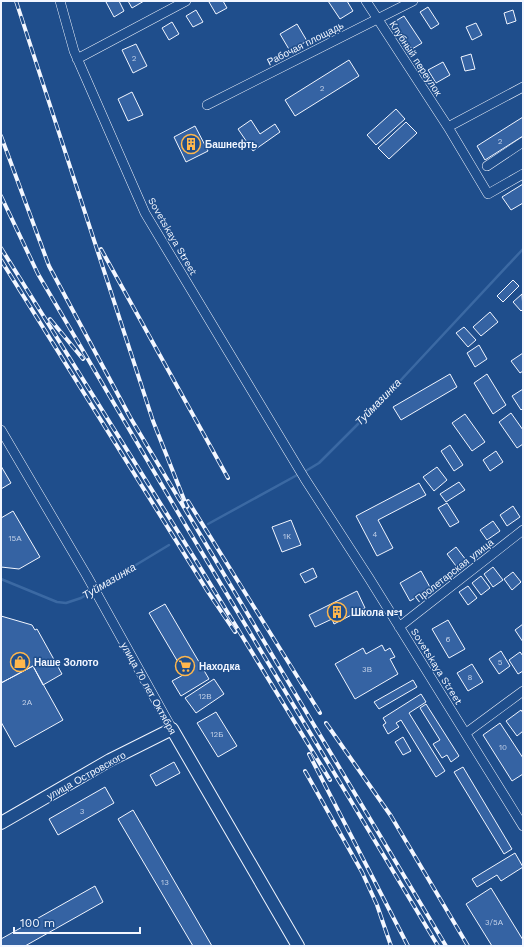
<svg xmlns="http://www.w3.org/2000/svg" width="524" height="947" font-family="'Work Sans',sans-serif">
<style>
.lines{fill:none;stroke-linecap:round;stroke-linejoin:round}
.stream{stroke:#3b69a3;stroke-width:2.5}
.building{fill:#3563a3;stroke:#f2f6ff}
.minor-casing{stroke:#f2f6ff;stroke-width:10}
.major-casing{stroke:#f2f6ff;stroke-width:14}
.minor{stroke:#1f4e8c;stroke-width:9}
.major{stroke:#1f4e8c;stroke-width:12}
.rail-casing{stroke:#f2f6ff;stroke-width:4}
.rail{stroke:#1f4e8c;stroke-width:2.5;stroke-dasharray:8;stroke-linecap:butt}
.labels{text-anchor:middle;stroke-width:3;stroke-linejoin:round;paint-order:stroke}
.number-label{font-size:8px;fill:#c3d1e8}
.street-label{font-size:10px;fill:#f2f6ff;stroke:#1f4e8c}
.poi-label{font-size:10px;font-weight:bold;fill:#f2f6ff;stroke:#1f4e8c;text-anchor:start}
.water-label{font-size:11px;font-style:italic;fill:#f2f6ff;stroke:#1f4e8c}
</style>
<rect width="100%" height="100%" fill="#1f4e8c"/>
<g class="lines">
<path class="stream" d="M304 472 319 463 386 396 523 249
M208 524 299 474
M1 579 57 602 66 603 81 598 169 545"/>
</g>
<path class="building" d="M109 1H119L124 11 114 17 106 2Z
M128 1H144L132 8Z
M211 1H223L227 8 216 14 209 2Z
M328 1H347L353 11 340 19Z
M428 7 439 24 431 29 420 12Z
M196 10 203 22 193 27 186 16Z
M513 10 516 21 507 24 504 13Z
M404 16 422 43 412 49 394 22Z
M172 22 179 34 169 40 162 28Z
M476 23 482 35 472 40 466 27Z
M297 24 307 41 290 51 280 34Z
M136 44 147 66 133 73 122 50Z
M471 54 475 69 465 71 461 57Z
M349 60 359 76 295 116 285 100Z
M443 62 450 75 436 83 428 70Z
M132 92 143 115 128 121 118 99Z
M396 109 405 119 376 145 367 135Z
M523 117V136L485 160 477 146Z
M251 120 260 134 275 124 280 132 253 151 238 129Z
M406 122 417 133 389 159 378 148Z
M195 126 208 151 186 162 174 137Z
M523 184V203L511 210 502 197Z
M513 280 519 286 503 302 497 296Z
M522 294 523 309 521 311 513 302Z
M490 312 498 322 481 336 473 327Z
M464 327 476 340 468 347 456 333Z
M479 345 487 359 475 367 467 353Z
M523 353V371L520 373 511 361Z
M450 374 457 387 401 420 393 407Z
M487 374 506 405 493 414 474 383Z
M523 389V408L521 410 512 396Z
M511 413 523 430V444L517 448 499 422Z
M465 414 485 442 472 451 452 423Z
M450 445 463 465 454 471 441 451Z
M496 451 503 462 490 471 483 460Z
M1 466 11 483 1 489Z
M437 467 447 480 434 491 423 477Z
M459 482 465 490 446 502 440 494Z
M419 483 426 495 378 520 393 548 377 556 356 516Z
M447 503 459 522 450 527 438 508Z
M513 506 520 517 507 526 500 515Z
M13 511 40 557 19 569 1 567V518Z
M291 520 301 545 282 552 272 527Z
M493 521 500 531 487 540 480 530Z
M456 547 466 560 456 566 447 554Z
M493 567 503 580 493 587 484 574Z
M313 568 317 577 305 583 300 574Z
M421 571 431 589 410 601 400 583Z
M513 572 521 582 512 590 504 579Z
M481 576 490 588 481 595 472 583Z
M468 586 477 598 468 605 459 592Z
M357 591 365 608 334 624 332 619 315 627 309 615Z
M165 604 209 679 181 696 172 681 185 674 149 613Z
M1 616 32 625 35 630 37 629 62 674 43 685 33 666 1 683Z
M448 620 465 649 449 658 432 629Z
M523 624V642L515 630Z
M382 645 385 651 390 648 395 657 390 659 398 674 355 699 335 664 363 648 366 654Z
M501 651 510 666 499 674 489 659Z
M520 652 523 656V671L518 674 509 660Z
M472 664 483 682 468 691 457 673Z
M33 666 63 720 15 747 1 722V683Z
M214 679 224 694 196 713 185 698Z
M413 680 417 687 379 709 374 702Z
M421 694 426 702 409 713 445 771 436 777 401 720 396 723 399 727 388 734 383 725 386 723 383 718Z
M426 704 459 756 451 762 447 755 442 758 433 744 440 740 420 708Z
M521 710 523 713V731L517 736 506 721Z
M216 712 237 746 218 757 197 723Z
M500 723 523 758V774L512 781 483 735Z
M403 737 411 751 403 755 395 742Z
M174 762 180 773 156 786 150 775Z
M463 767 512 849 504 854 454 772Z
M105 787 114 803 58 835 49 819Z
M133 810 212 946H193L118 819Z
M515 853 523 867 501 881 497 875 477 887 472 879Z
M95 886 103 902 25 946H1V939Z
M491 888 523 940V946H492L466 904Z"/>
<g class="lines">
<g class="minor-casing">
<path id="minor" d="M60 1 74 51 145 213 305 479 369 578 523 826
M366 1 448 127 488 194 523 174
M77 59 186 1
M207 105 413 1
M448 127 523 87
M487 166 523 142
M1 430 87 576 172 729
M399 627 523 530
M466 733 523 691"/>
</g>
<g class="major-casing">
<path id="major" d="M1 823 110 760 172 729 298 946"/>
</g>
<use href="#minor" class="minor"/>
<use href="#major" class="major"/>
<g class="rail-casing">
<path id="rail" d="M16 1 153 421 187 507
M1 136 49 266 130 417 446 946
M1 196 38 274 183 521 438 946
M1 248 195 559 330 780
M101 249 228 478
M1 260 208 592 235 632
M50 319 83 359
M188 501 320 713
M326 723 391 816 468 946
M309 754 408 946
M305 771 362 872 377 905 391 946"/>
</g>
<use href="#rail" class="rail"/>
</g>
<defs>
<g id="building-ring" transform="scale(1)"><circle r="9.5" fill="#1f4e8c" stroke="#ffb74d" stroke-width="1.5"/><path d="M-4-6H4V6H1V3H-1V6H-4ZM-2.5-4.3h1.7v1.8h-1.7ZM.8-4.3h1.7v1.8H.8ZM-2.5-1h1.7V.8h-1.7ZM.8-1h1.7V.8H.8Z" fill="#ffb74d"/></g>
<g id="shop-ring" transform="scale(1)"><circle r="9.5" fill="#1f4e8c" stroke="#ffb74d" stroke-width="1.5"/><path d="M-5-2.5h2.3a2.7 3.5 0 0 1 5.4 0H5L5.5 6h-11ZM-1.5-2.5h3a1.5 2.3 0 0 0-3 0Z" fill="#ffb74d"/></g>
<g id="supermarket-ring" transform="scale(1)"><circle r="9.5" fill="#1f4e8c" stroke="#ffb74d" stroke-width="1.5"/><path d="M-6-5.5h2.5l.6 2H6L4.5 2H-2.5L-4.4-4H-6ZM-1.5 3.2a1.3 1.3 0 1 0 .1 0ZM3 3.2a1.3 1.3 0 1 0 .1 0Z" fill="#ffb74d"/></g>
</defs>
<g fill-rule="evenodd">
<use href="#building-ring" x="191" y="144"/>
<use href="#building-ring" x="337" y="612"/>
<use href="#shop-ring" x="20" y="662"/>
<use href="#supermarket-ring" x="185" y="666"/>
</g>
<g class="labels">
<g class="number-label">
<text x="134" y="61">2</text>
<text x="322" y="91">2</text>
<text x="500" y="144">2</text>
<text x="375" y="537">4</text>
<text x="287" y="539">1К</text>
<text x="15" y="541">15А</text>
<text x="448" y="642">6</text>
<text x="500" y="665">5</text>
<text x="367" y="672">3В</text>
<text x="470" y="680">8</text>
<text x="205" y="699">12В</text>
<text x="27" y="705">2А</text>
<text x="217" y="737">12Б</text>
<text x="503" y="750">10</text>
<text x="82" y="814">3</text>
<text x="165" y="885">13</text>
<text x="494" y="925">3/5А</text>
</g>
<g class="street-label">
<text transform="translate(305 43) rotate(-27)" y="4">Рабочая площадь</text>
<text transform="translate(416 58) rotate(57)" y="4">Клубный переулок</text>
<text transform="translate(173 236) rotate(60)" y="4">Sovetskaya Street</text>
<text transform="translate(454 570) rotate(-38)" y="4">Пролетарская улица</text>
<text transform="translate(437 666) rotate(58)" y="4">Sovetskaya Street</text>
<text transform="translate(149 688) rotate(61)" y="4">улица 70 лет Октября</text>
<text transform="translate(86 775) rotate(-29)" y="4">улица Островского</text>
</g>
<g class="poi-label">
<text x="205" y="148">Башнефть</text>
<text x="351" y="616">Школа №1</text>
<text x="34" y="666">Наше Золото</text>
<text x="199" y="670">Находка</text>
</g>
<g class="water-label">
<text transform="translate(378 402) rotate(-46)" y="4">Туймазинка</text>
<text transform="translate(109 581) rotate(-31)" y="4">Туймазинка</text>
</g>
</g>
<rect width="524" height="947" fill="none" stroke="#f2f6ff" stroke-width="4"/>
<path d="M14 927v6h126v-6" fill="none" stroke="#f2f6ff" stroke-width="2"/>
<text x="20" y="927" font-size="12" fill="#f2f6ff" stroke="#1f4e8c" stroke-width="3" paint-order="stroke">100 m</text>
</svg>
